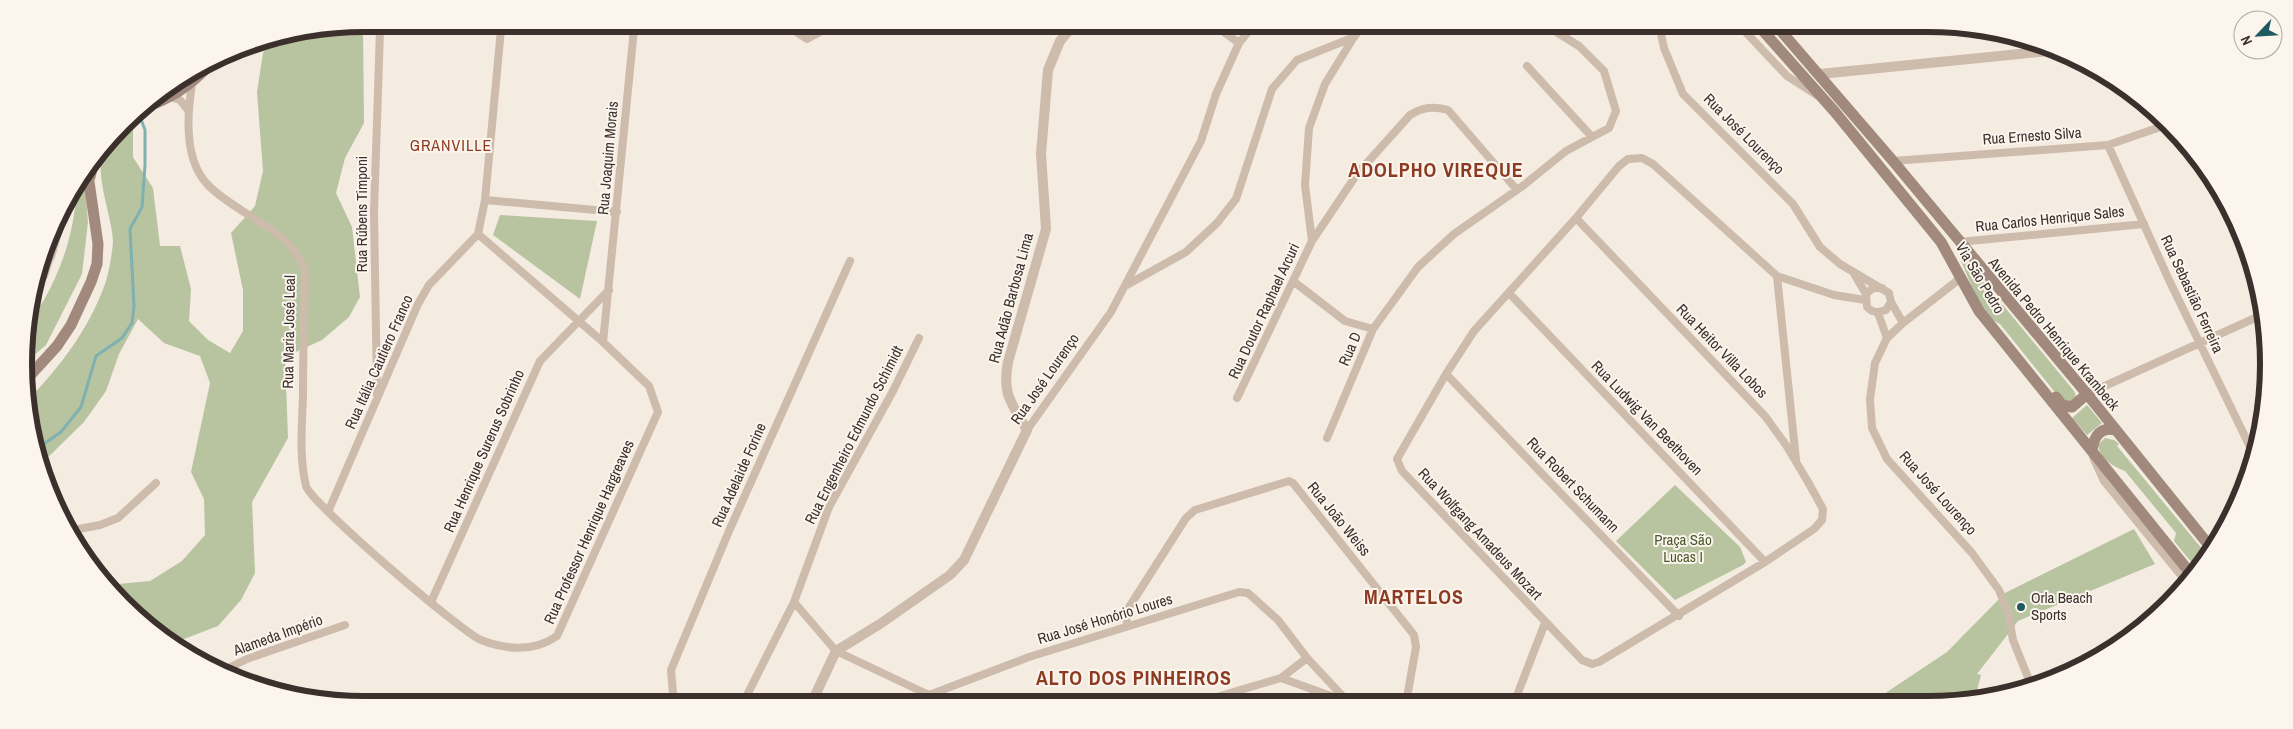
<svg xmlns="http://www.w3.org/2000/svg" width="2293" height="729" font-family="'Archivo Narrow',sans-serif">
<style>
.green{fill:#b8c4a0}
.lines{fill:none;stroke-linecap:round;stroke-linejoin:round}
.stream{stroke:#7fb0b2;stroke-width:3}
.minor{stroke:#cdbbac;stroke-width:8}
.tertiary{stroke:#cdbbac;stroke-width:10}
.secondary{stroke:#a18a7d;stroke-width:11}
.poi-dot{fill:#1f5a5e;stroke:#fbf5ee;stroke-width:2}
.labels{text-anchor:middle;stroke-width:4;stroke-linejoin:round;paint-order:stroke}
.street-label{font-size:15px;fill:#3b302b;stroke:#fbf5ee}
.park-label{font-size:15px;fill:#4a5a2e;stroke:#fbf5ee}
.poi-label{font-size:15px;fill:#3b302b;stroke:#fbf5ee;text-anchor:start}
.neighbourhood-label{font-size:16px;letter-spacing:1px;fill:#8c3b22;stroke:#fbf5ee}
.district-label{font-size:20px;font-weight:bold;letter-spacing:1px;fill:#8c3b22;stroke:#fbf5ee}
.rim{fill:none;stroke:#3b302b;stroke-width:6}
</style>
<rect width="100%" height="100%" fill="#f4ebe1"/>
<path class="green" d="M298 30H363L364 123 345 158 336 193 352 227 360 297 349 317 322 340 285 357 288 438 252 502 255 573 241 600 218 626 171 644 108 585 150 581 182 561 205 535 204 499 191 472 210 383 200 356 164 343 138 319 119 354 106 391 84 422 40 465 35 452 27 401C60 367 89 329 105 284 109 272 112 255 113 242 113 219 93 172 104 151 110 140 123 133 133 127V157L153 188 160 246H180L191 289 189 321 208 340 230 353 243 331V290L231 233 255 206 263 171 257 92 263 53 273 38Z
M78 182 85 183 88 222 82 274 46 345 25 363 27 320C30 311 39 309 44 300 63 266 76 227 76 187Z
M500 215 597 221 580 299 493 235Z
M1964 258 2074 391 2076 396 2072 402 2062 401 2000 324C1981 317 1969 278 1961 261Z
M2087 405 2102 423 2087 435 2072 418Z
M2105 438 2114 440 2119 444 2117 446 2207 555 2196 568 2174 541 2176 533 2125 471C2114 467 2100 459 2098 445Z
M1675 485 1740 547 1746 562 1743 565 1675 600 1616 541Z
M2134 529 2155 564 2018 621 1977 674 1981 675 1974 702H1872L1947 652 2005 593Z"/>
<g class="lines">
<path class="stream" d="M35 450 61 432 81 407 96 356 122 338 132 323 134 306 130 229 142 207 145 165V130L138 111"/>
<path class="minor" d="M1659 25 1664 48 1683 94 1793 204 1820 247 1840 264 1889 293 1891 302 1886 310C1877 313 1873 313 1867 307L1866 294 1873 288H1882
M1739 25 1787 76 1818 96
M1217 27 1239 43
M790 28 807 39 827 28
M1779 29 1791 24
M1527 66 1592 137
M192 84C187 115 184 162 209 186 224 201 245 212 263 224 285 239 295 246 305 271 304 313 303 354 303 396 302 426 299 457 306 486 310 502 462 633 481 640 507 650 534 652 557 636L658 412 649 386 603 342 478 234
M168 96 180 100 188 110
M2108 145 2169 280 2254 455
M1893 161 2108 145 2169 124
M485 200 617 212
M1576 218 1765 416 1786 445 1808 482 1823 509 1822 520 1814 529 1765 562 1599 662 1592 664 1582 660 1402 471 1397 459 1446 374 1474 331 1576 218 1619 166 1628 159 1642 158 1653 164 1777 276 1796 460
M1312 241 1357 174 1410 115C1423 107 1433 106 1448 110L1517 190
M1959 242 2144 224
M51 257 61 222 62 209
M1853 272 1866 294
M1777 276 1834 295 1865 300
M1293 281 1345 321 1373 329
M38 284 44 276 51 254
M1125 286 1186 252 1217 223 1236 199 1272 89 1297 60 1354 37 1363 26
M1509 293 1765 562
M1891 302 1903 323 1962 277
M1878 313 1887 338 1875 363 1870 399 1872 428 1887 459 1972 553 1999 590 2008 612 2013 640 2031 685
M1887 338 1903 323
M603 342 634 29
M1446 374 1679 616
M2087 394 2264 314
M377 395 374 212 380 30
M1237 398 1312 241 1305 185 1309 128 1325 84 1354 37
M1027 430 1111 312 1201 141 1216 94 1239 43 1253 26
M1327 438 1373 329 1418 267 1454 234 1524 185 1566 151 1609 128 1616 111 1604 71 1579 46 1545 25
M2093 457 2104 481 2184 579 2187 580
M328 512 418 304 429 285 478 234 485 200 501 29
M68 531 100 525 118 518 156 483
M2207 544 2221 538
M431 602 540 361 609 290
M794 602 836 651 929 695 1029 657 1239 592 1248 593 1278 620 1307 658 1348 702
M1127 626 1126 612 1186 518 1195 510 1289 481 1293 483 1414 635 1416 647 1406 703
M220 672 247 659 345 625
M1281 678 1307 658
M1514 703 1545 623
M1193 704 1281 678 1345 701
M674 705 671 670 729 531 850 261
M742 705 794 602 829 507 893 391 919 338"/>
<path class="tertiary" d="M1820 74 2060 50
M811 704 836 651 880 624 950 575 964 560 1027 430C1011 402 1002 395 1008 362L1046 229 1041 154 1048 70 1060 41 1072 27"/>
<path class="secondary" d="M1757 24 1835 112 1941 242 1979 311 2191 574
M1775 24 1893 161 2087 394 2212 549
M140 109C166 101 191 86 209 65
M90 177 95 156
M25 381 57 346 71 325 91 282 97 264 98 244 87 168
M2056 397 2062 405 2072 407 2087 394
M2092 450C2094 437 2100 426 2115 430"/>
</g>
<circle class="poi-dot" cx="2021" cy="607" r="5"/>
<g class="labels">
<g class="street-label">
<text transform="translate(1744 134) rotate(45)" y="5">Rua José Lourenço</text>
<text transform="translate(2032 136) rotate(-4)" y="5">Rua Ernesto Silva</text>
<text transform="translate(608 158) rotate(-85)" y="5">Rua Joaquim Morais</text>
<text transform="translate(362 214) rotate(-90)" y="5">Rua Rúbens Timponi</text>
<text transform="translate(2050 219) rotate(-6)" y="5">Rua Carlos Henrique Sales</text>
<text transform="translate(1980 278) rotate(59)" y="5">Via São Pedro</text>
<text transform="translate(2192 294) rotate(65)" y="5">Rua Sebastião Ferreira</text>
<text transform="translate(1011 298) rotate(-75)" y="5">Rua Adão Barbosa Lima</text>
<text transform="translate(1264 311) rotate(-65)" y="5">Rua Doutor Raphael Arcuri</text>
<text transform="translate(289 332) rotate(-89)" y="5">Rua Maria José Leal</text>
<text transform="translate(2054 334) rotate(50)" y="5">Avenida Pedro Henrique Krambeck</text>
<text transform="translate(1350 349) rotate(-67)" y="5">Rua D</text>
<text transform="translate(1722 351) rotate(46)" y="5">Rua Heitor Villa Lobos</text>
<text transform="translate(379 362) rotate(-66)" y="5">Rua Itália Cautiero Franco</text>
<text transform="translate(1045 379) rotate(-55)" y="5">Rua José Lourenço</text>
<text transform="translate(1647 418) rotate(46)" y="5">Rua Ludwig Van Beethoven</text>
<text transform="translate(854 435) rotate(-63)" y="5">Rua Engenheiro Edmundo Schimidt</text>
<text transform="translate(484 451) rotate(-66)" y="5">Rua Henrique Surerus Sobrinho</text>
<text transform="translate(739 475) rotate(-66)" y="5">Rua Adelaide Forine</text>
<text transform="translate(1573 485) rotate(46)" y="5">Rua Robert Schumann</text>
<text transform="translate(1938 493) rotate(48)" y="5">Rua José Lourenço</text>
<text transform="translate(1339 519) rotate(51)" y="5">Rua João Weiss</text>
<text transform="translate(589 532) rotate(-66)" y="5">Rua Professor Henrique Hargreaves</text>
<text transform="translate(1480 534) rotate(47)" y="5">Rua Wolfgang Amadeus Mozart</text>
<text transform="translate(1105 619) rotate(-17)" y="5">Rua José Honório Loures</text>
<text transform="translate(278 635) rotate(-20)" y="5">Alameda Império</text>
</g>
<g class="park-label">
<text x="1683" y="545">Praça São<tspan x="1683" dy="17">Lucas I</tspan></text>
</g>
<g class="poi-label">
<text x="2031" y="603">Orla Beach<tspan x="2031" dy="17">Sports</tspan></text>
</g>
<g class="neighbourhood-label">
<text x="451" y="151">GRANVILLE</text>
</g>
<g class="district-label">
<text x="1436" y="177">ADOLPHO VIREQUE</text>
<text x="1414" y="604">MARTELOS</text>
<text x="1134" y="685">ALTO DOS PINHEIROS</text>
</g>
</g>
<path d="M0 0H2293V729H0ZM364 32H1928A332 332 0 0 1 2260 364V364A332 332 0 0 1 1928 696H364A332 332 0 0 1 32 364V364A332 332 0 0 1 364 32Z" fill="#fbf5ee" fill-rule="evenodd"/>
<path class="rim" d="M364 32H1928A332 332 0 0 1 2260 364V364A332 332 0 0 1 1928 696H364A332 332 0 0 1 32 364V364A332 332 0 0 1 364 32Z"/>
<g transform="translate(2258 35) rotate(245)"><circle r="24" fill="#fbf5ee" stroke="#aea6a0"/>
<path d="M0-4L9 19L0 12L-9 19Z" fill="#1f5a5e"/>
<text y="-8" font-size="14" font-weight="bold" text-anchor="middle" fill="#3b302b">N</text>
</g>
</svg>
